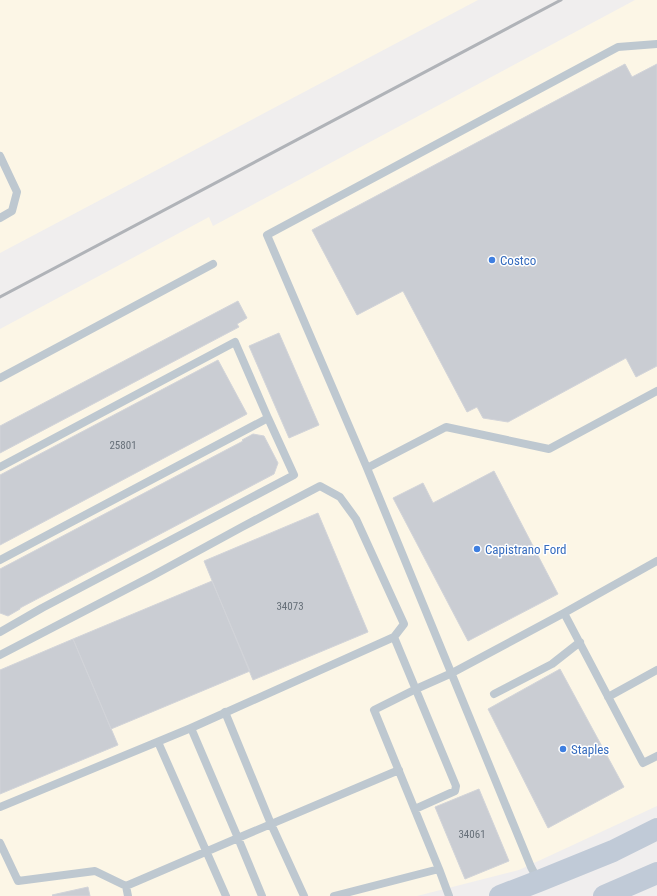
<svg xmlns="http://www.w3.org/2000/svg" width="657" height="896" font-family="'Roboto Condensed',sans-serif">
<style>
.commercial{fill:#fcf6e6}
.building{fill:#cacdd3;stroke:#d2d4d9}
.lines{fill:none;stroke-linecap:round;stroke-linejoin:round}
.service{stroke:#bec8d0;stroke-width:8}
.secondary{stroke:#c0cad7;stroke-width:22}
.rail{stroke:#b0b3b8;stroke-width:3}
.shop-dot{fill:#3f7fe0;stroke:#fff;stroke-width:1.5}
.labels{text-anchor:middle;stroke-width:3;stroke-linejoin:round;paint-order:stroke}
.number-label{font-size:11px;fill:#677079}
.shop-label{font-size:13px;fill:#366cbe;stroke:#fff;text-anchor:start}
</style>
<rect width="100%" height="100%" fill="#f0eeee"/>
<path class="commercial" d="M0 0H478L0 253Z
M635 0H657V806L519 870 417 896H0V329L209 217 213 226Z"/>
<path class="building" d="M625 64 632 77 657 64V366L636 377 626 358 508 422 483 418 477 407 467 412 403 291 357 315 312 230Z
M238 301 247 318 237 324 239 327 0 453V426Z
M279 333 319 425 289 438 249 346Z
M218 360 247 414 0 545V475Z
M253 434 264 436 278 463 274 474 20 608V609L8 616 0 613V569L243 441 242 440Z
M494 471 558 594 468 641 393 498 423 483 433 503Z
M318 513 368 632 253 680 204 561Z
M212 581 250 671 111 729 73 639Z
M73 639 118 745 0 794V670Z
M560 669 624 787 548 828 488 709Z
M479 789 509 861 465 879 435 807Z
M88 887 90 896H53L52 895Z"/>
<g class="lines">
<path class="service" d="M0 156 17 192 12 211 0 218
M0 378 213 264
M0 467 235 342 268 418 0 560
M367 468 267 235 618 47 657 44
M564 613 657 561
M0 632 42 608 294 475 268 418
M0 655 152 576 242 527 320 486 340 497 356 519 404 624 394 637
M494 694 552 664 580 642
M608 697 657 670
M225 712 271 824 304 896
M191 728 394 637 456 786 455 791 415 809
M158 742 226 896
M0 807 191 728 238 838 262 896
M0 843 18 881 95 871 126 886 238 838 399 770
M538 880 531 867 367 468 446 427 549 449 657 391
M126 886 128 896
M334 896 439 869
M449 896 439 869 374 710 416 689 452 673 564 613 643 763 657 756"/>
<path class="secondary" d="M500 896 539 881 613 851 657 829
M604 896 657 873"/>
<path class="rail" d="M0 297 561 0"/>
</g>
<g class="shop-dot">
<circle cx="492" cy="260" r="4"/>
<circle cx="477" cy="549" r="4"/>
<circle cx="563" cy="749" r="4"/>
</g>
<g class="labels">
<g class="number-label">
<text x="123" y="449">25801</text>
<text x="290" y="610">34073</text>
<text x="472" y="838">34061</text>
</g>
<g class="shop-label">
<text x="500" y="265">Costco</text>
<text x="485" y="554">Capistrano Ford</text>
<text x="571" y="754">Staples</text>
</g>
</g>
</svg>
